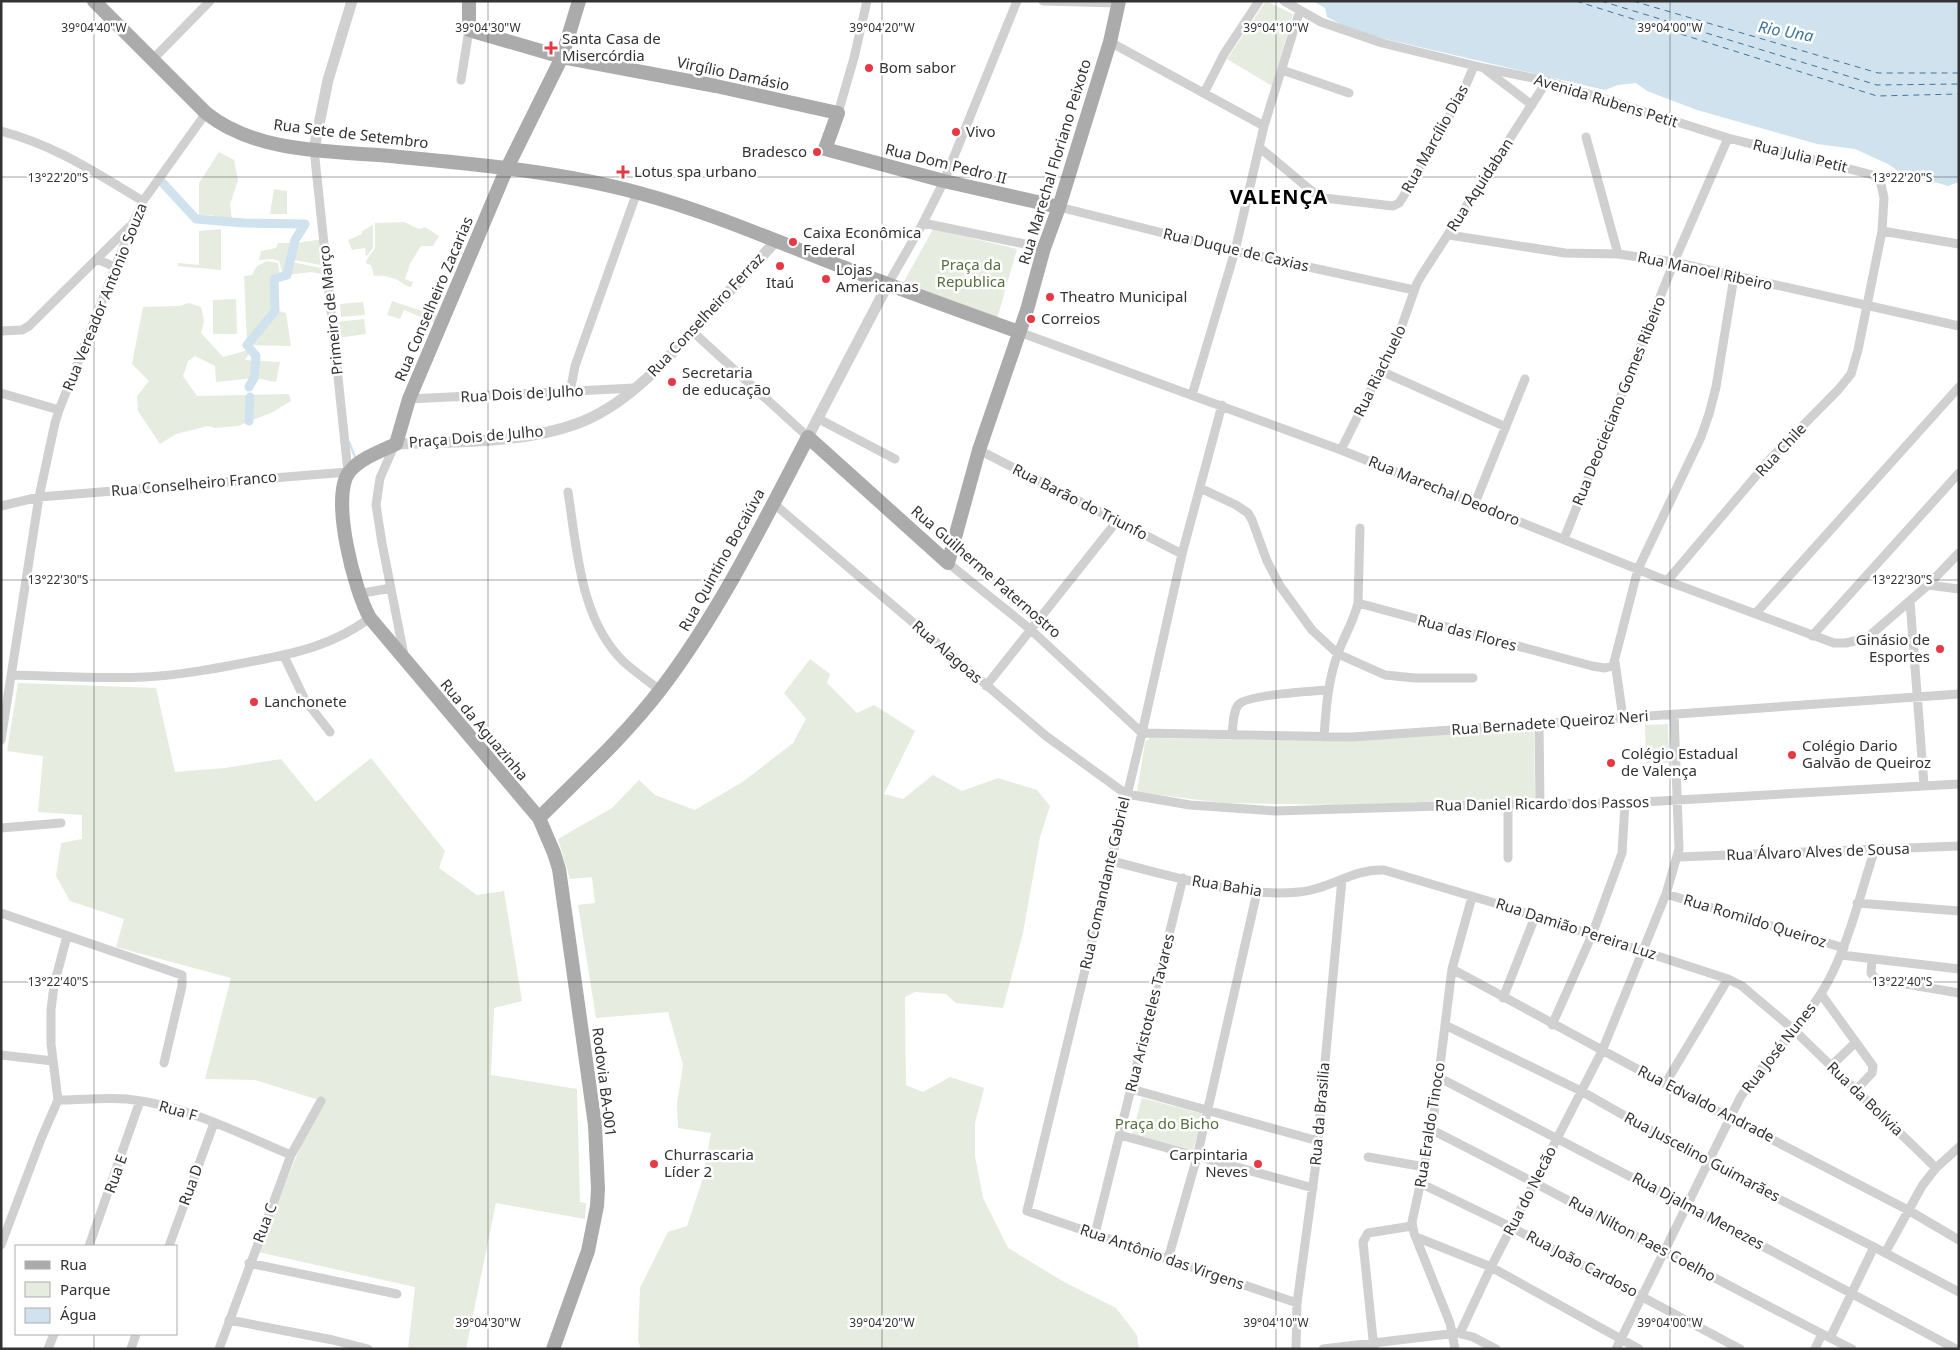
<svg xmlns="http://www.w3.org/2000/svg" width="1960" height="1350" font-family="'Noto Sans',sans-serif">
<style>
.green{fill:#e6ecdf}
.water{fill:#cfe2ee}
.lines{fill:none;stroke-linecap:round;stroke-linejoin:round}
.stream{stroke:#cfe2ee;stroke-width:2.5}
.canal{stroke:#cfe2ee;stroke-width:9}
.ferry{stroke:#3f7597;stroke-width:1;stroke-dasharray:6 5;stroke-linecap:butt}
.minor{stroke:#d0d0d0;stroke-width:9}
.tertiary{stroke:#d0d0d0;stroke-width:11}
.primary{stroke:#ababab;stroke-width:14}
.ticks{fill:none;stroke:#333;stroke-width:1;stroke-opacity:0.45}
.poi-dot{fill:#e63946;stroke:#fff;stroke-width:2}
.labels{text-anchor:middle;stroke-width:5;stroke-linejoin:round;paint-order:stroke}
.poi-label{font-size:15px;fill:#333;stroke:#fff;text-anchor:start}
.street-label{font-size:15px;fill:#333;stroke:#fff}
.park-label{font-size:15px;fill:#56703f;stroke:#fff}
.water-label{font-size:16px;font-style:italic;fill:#3f7597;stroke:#fff}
.district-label{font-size:20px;font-weight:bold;letter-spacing:1px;fill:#000;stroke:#fff}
.ticks-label{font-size:12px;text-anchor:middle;fill:#333;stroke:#fff;stroke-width:5;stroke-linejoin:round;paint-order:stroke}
</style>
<rect width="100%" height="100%" fill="#fff"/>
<path class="green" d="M1266 1 1293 14 1272 86 1227 59Z
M219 152 234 160 238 180 230 204 232 221 211 215H199V183Z
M274 189 287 191V214H270Z
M404 222 419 229 425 227 439 236 433 246H421L410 264 405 279 413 282 411 287C405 286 404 284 399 281 394 277 380 275 374 276L371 265 367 264 366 261 375 248V223Z
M373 225V248L366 257 365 248 352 250 348 240 362 234V231Z
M221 229V270L178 266V263L199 265V231Z
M933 229 1017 249 997 319 902 285Z
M323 239 325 262 321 265 294 260 296 243Z
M278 243H294L291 258 286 269V275L284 278 279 261 273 259 259 260 261 251 276 248Z
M267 261 278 263 281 280 274 279 272 288 275 310 286 313 291 346 247 345 244 276 252 275 257 266Z
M292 262 321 268V274L311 272 287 275 288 266Z
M236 299 237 334H213V300Z
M392 301 437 316 435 323 404 310 400 319 387 315Z
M363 302 365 315 341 317 340 304Z
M189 303 201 307 204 321 201 333 223 357 252 349 245 360 280 362 276 382 254 378 216 382 215 366 195 356 188 361 183 376 197 396 289 394 291 401 273 412 238 426 215 428 208 426 176 434 160 444 138 411 137 396 149 381 132 364 143 307 179 306Z
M364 319 366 334 337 338 336 322Z
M810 659 830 674 827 683 857 713 874 705 915 731 884 794 903 799 933 775 962 791 998 778 1037 790 1050 806 1040 837 1023 933 1003 1008 956 1003 946 994 915 992 905 997 906 1085 923 1092 950 1077 984 1088 975 1123V1156L983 1198 1008 1248 1064 1282 1116 1308 1137 1335 1139 1349H641L638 1340 640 1288 668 1232 687 1226 702 1181 711 1133 678 1128 677 1104 683 1065 668 1012 596 1018 578 905 595 903 592 877 570 879 558 839 612 808 639 780 655 795 695 810 744 781 793 743 806 719 784 693Z
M18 683 156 688 175 772 225 768 281 759 316 802 371 758 445 851 439 868 477 895 504 891 522 1001 494 1008 491 1075 577 1089 580 1202 586 1203 585 1219 496 1203 466 1349H408L415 1287 258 1252 319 1100 255 1080 205 1079 231 978 116 947 124 919 70 901 56 876 61 843 82 839V815L38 812 43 756 7 751Z
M1668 724 1669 763H1646L1645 725Z
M1534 728 1535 798 1339 805 1223 803 1137 792 1145 742 1150 738 1267 740 1381 738Z
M1142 1098 1203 1114 1193 1150 1132 1134Z"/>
<path class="water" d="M1313 1H1959V182L1948 186 1924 179 1907 177 1888 164 1855 149 1817 144 1697 110 1647 91 1636 83 1618 85 1605 90 1355 32 1327 17 1325 8Z"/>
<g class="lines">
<path class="stream" d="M349 442 355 457"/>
<path class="canal" d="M161 181 196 219 244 223 305 224
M249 387 254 378 256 356 247 345 275 311 274 279 287 275 295 240 305 224
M249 421 250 397"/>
<path class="ferry" d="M1576 1 1877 96 1959 94
M1601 1 1877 85 1959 84
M1633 1 1878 73H1959"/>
<path class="minor" d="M1043 1 1118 3
M1284 1 1321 22 1382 43 1484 68 1547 81 1728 138 1873 175 1880 180 1884 198 1882 231 1858 350 1851 374 1838 390 1772 457 1667 581
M1110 42 1264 126
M152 60 210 1
M1282 70 1349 93
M1486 70 1532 105
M461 80 469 30
M1204 93 1224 54 1259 1
M838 113 854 58 867 1
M1 131C55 145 96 173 143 201
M1586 137 1618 254
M1259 147 1314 193 1324 198 1393 206 1399 203 1403 197 1462 94 1474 66
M1059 207 1235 251 1414 290
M923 223 1044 248
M1882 231 1959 244
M1449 235 1565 253 1618 254 1674 262 1959 326
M97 259 115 267
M888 284 923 223 944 181 1017 1
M1 331 22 330 29 326 129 227
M692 331 808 437
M1019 332 1341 450 1667 581 1834 643H1846L1867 638 1928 585 1959 553
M1381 371 1506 427
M570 392 575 366 637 192
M1 393 59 410
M1192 395 1235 251 1264 126 1300 10
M409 399 635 388
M1222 405 1182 554 1142 733 1027 1211 1297 1303
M817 418 895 459
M395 444 380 478 376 505 382 543 404 655
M979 450 1182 554
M1341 450 1400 331 1417 283 1423 273 1547 81
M1200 488 1236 505 1248 513 1252 520 1267 561 1280 586 1312 630 1338 654 1385 675 1415 678H1473
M568 492C577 549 580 620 624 662 635 672 648 681 660 690
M773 503 1046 736 1126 794 1190 805 1275 811 1508 804 1625 803 1959 784
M1475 503 1525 379
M1 506 39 497 348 472 314 149
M1564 539 1674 262 1728 138
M948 563 1030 629 1142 733 1352 737 1959 694
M1928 585 1959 589
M358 594 391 588
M1910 601 1924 785
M1358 603 1360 528
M1755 614 1959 387
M1812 636 1959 473
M284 656 305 700 330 732
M1615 662 1623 718
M12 675C56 676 101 679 145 677 182 675 218 668 254 661 297 653 333 645 370 618
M986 686 1117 521
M1539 724 1540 804
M1232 735C1233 726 1233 710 1239 704 1248 695 1312 691 1328 690
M1324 737C1326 708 1328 680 1338 653 1344 636 1354 621 1358 603L1592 666 1605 668 1613 666 1638 569 1701 437 1709 414 1716 387 1734 277
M1 740 39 497 55 423 59 410 132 225 143 201 206 113
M1 828 61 823
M1678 857 1959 846
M1508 858V804
M1111 861C1170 875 1238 898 1299 892 1328 890 1354 868 1384 870L1488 901 1728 979 1742 986 1794 1030 1936 1168
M1666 894 1844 948
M1857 903 1959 911
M1 913 182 975V986L164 1063
M1841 955 1959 969
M1872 959 1871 973 1876 979 1959 993
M1452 969 1665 1084 1908 1210 1959 1240
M1821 994 1873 1066 1872 1073 1856 1090
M1503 998 1535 917
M1445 1025 1581 1091 1708 1163 1874 1247 1959 1292
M1552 1025 1592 935 1622 853 1625 803
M1 1055 53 1061
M1831 1066 1856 1042
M1438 1077 1687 1206 1956 1349
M1665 1084 1728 979
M1131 1089 1318 1141
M58 1100C81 1100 104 1097 127 1099 185 1105 238 1133 291 1155
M1432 1130C1573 1201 1711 1278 1852 1349
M1120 1135 1313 1188
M1368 1157 1425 1167
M1422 1184 1511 1227 1740 1349
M1095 1234 1183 878
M1416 1237 1491 1267 1639 1349
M1 1245 41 1139 58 1100 51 1044V1010L54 985 67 936
M89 1246 140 1101
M169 1246 214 1123
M1885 1253 1922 1186 1936 1168 1959 1147
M1168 1259 1197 1157 1257 892
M249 1263 397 1294
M229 1320 333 1340 368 1349
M1460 1333 1491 1267 1602 1051 1666 894 1679 849 1674 714
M1830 1338 1874 1247
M48 1349 54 1334
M131 1349 136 1334
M219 1349 291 1155 321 1101
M1296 1349 1297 1303 1315 1170 1342 879
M1323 1349 1457 1333 1473 1337 1496 1349
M1374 1349 1363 1242 1368 1233 1412 1226
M1455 1349 1450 1323 1414 1233 1412 1222 1432 1130 1452 969 1472 897
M1616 1349 1740 1098C1765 1060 1798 1030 1822 992 1848 949 1859 897 1875 849
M1815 1349 1822 1334"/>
<path class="tertiary" d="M314 149 328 80 352 1
M808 437 888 284
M396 444C454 441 521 444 576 424 627 406 666 360 701 322 726 295 751 268 776 241"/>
<path class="primary" d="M94 1 206 113C256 153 330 151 390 156 473 164 558 171 639 193 706 211 771 239 835 264 896 288 958 310 1019 332
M469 1V30L562 57 716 86 838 113 825 149 944 181 1059 207
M539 818C580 777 625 736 661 689 720 611 763 523 808 437L948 563 979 450 1027 310 1044 248 1059 207 1110 42 1119 1
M553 1349 588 1251 597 1206 598 1189 595 1125 559 869 554 853 539 818 370 618C355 593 329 495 350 471 361 458 381 451 396 444L409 399 507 168 562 57 579 1"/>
</g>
<path class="ticks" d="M94 1V1246M488 1V1349M882 1V1349M1276 1V1349M1670 1V1349M1 177H1959M1 580H1959M1 982H1959M94 1334V1349"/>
<g class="poi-dot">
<path d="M548.5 40.5h5v5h5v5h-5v5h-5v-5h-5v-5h5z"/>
<circle cx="869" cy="68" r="5"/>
<circle cx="956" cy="132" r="5"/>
<circle cx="817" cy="152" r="5"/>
<path d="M620.5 164.5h5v5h5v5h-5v5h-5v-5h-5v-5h5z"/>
<circle cx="793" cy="242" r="5"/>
<circle cx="780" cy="266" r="5"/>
<circle cx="826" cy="279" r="5"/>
<circle cx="1050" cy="297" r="5"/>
<circle cx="1031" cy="319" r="5"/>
<circle cx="672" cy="382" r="5"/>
<circle cx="1940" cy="649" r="5"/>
<circle cx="254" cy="702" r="5"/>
<circle cx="1792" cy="755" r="5"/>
<circle cx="1611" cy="763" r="5"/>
<circle cx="654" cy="1164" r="5"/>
<circle cx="1258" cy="1164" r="5"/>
</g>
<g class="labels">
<g class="poi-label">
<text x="562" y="44">Santa Casa de<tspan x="562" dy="17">Misercórdia</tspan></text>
<text x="879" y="73">Bom sabor</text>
<text x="966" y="137">Vivo</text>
<text x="807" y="157" text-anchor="end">Bradesco</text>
<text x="634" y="177">Lotus spa urbano</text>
<text x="803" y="238">Caixa Econômica<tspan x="803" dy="17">Federal</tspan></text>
<text x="836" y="275">Lojas<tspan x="836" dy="17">Americanas</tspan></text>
<text x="780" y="288" text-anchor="middle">Itaú</text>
<text x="1060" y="302">Theatro Municipal</text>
<text x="1041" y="324">Correios</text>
<text x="682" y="378">Secretaria<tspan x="682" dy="17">de educação</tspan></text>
<text x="1930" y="645" text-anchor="end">Ginásio de<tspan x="1930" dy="17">Esportes</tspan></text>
<text x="264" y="707">Lanchonete</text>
<text x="1802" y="751">Colégio Dario<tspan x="1802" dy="17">Galvão de Queiroz</tspan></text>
<text x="1621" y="759">Colégio Estadual<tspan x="1621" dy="17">de Valença</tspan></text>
<text x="664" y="1160">Churrascaria<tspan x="664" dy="17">Líder 2</tspan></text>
<text x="1248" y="1160" text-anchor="end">Carpintaria<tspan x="1248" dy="17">Neves</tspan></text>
</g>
<g class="street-label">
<text transform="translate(733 74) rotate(12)" y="5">Virgílio Damásio</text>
<text transform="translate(1606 101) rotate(17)" y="5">Avenida Rubens Petit</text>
<text transform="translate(351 134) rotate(7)" y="5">Rua Sete de Setembro</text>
<text transform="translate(1435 139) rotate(-61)" y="5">Rua Marcílio Dias</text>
<text transform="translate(1800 156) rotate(14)" y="5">Rua Julia Petit</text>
<text transform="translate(1055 162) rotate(-73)" y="5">Rua Marechal Floriano Peixoto</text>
<text transform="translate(946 164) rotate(14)" y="5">Rua Dom Pedro II</text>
<text transform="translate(1480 185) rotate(-57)" y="5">Rua Aquidaban</text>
<text transform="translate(1236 250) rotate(13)" y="5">Rua Duque de Caxias</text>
<text transform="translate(1705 271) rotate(12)" y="5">Rua Manoel Ribeiro</text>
<text transform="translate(105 297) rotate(-68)" y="5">Rua Vereador Antonio Souza</text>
<text transform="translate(434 299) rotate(-67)" y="5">Rua Conselheiro Zacarias</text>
<text transform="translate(331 310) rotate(-96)" y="5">Primeiro de Março</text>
<text transform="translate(706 315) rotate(-47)" y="5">Rua Conselheiro Ferraz</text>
<text transform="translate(1380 371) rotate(-64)" y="5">Rua Riachuelo</text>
<text transform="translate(522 394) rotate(-3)" y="5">Rua Dois de Julho</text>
<text transform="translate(1619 401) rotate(-68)" y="5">Rua Deocieciano Gomes Ribeiro</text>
<text transform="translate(476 437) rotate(-5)" y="5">Praça Dois de Julho</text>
<text transform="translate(1781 450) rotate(-47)" y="5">Rua Chile</text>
<text transform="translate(194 484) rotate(-5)" y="5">Rua Conselheiro Franco</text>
<text transform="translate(1444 491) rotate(22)" y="5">Rua Marechal Deodoro</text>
<text transform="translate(1080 502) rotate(27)" y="5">Rua Barão do Triunfo</text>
<text transform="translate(722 560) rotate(-61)" y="5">Rua Quintino Bocaiúva</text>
<text transform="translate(986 572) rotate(41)" y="5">Rua Guilherme Paternostro</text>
<text transform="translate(1467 633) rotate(15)" y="5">Rua das Flores</text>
<text transform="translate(947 652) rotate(41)" y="5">Rua Alagoas</text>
<text transform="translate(1550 723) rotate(-4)" y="5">Rua Bernadete Queiroz Neri</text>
<text transform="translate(484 730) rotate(50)" y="5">Rua da Aguazinha</text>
<text transform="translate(1542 804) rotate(-1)" y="5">Rua Daniel Ricardo dos Passos</text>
<text transform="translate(1818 852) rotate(-2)" y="5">Rua Álvaro Alves de Sousa</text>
<text transform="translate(1105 883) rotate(-77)" y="5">Rua Comandante Gabriel</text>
<text transform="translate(1227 886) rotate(9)" y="5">Rua Bahia</text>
<text transform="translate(1755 921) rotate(17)" y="5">Rua Romildo Queiroz</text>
<text transform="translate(1576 929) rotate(18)" y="5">Rua Damião Pereira Luz</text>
<text transform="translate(1150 1013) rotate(-76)" y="5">Rua Aristoteles Tavares</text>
<text transform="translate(1779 1048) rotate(-52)" y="5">Rua José Nunes</text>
<text transform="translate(604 1082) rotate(83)" y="5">Rodovia BA-001</text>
<text transform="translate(1865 1099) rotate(44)" y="5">Rua da Bolívia</text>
<text transform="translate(1706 1104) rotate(27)" y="5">Rua Edvaldo Andrade</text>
<text transform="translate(178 1111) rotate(16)" y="5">Rua F</text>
<text transform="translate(1320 1114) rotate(-85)" y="5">Rua da Brasilia</text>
<text transform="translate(1430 1125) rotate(-81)" y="5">Rua Eraldo Tinoco</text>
<text transform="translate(1702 1157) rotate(28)" y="5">Rua Juscelino Guimarães</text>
<text transform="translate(116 1174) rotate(-70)" y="5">Rua E</text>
<text transform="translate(191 1185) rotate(-70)" y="5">Rua D</text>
<text transform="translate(1530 1191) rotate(-63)" y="5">Rua do Necão</text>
<text transform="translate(1698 1211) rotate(28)" y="5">Rua Djalma Menezes</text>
<text transform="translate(265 1223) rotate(-69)" y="5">Rua C</text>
<text transform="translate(1642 1239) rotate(28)" y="5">Rua Nilton Paes Coelho</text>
<text transform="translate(1162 1257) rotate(19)" y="5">Rua Antônio das Virgens</text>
<text transform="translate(1582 1264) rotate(28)" y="5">Rua João Cardoso</text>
</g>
<g class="park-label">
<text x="971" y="270">Praça da<tspan x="971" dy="17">Republica</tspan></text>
<text x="1167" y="1129">Praça do Bicho</text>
</g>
<g class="water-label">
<text transform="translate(1786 31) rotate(10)" y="6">Rio Una</text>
</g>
<g class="district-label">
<text x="1279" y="204">VALENÇA</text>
</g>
</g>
<g class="ticks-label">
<text x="94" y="32">39°04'40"W</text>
<text x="488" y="32">39°04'30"W</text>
<text x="882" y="32">39°04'20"W</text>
<text x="1276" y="32">39°04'10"W</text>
<text x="1670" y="32">39°04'00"W</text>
<text x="58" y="182">13°22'20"S</text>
<text x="1902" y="182">13°22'20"S</text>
<text x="58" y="584">13°22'30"S</text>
<text x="1902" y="584">13°22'30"S</text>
<text x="58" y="986">13°22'40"S</text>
<text x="1902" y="986">13°22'40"S</text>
<text x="488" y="1327">39°04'30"W</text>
<text x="882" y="1327">39°04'20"W</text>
<text x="1276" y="1327">39°04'10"W</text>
<text x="1670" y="1327">39°04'00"W</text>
</g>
<rect width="1960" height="1350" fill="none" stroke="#333333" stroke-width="5"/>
<rect x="15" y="1245" width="162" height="90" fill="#ffffff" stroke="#adadad"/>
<rect x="25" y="1261" width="25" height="8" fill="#ababab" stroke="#adadad"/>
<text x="60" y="1270" font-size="15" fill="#333333">Rua</text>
<rect x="25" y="1282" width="25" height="15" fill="#e6ecdf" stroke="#adadad"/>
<text x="60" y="1295" font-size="15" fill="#333333">Parque</text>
<rect x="25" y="1308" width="25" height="15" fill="#cfe2ee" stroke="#adadad"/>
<text x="60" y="1320" font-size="15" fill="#333333">Água</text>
</svg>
